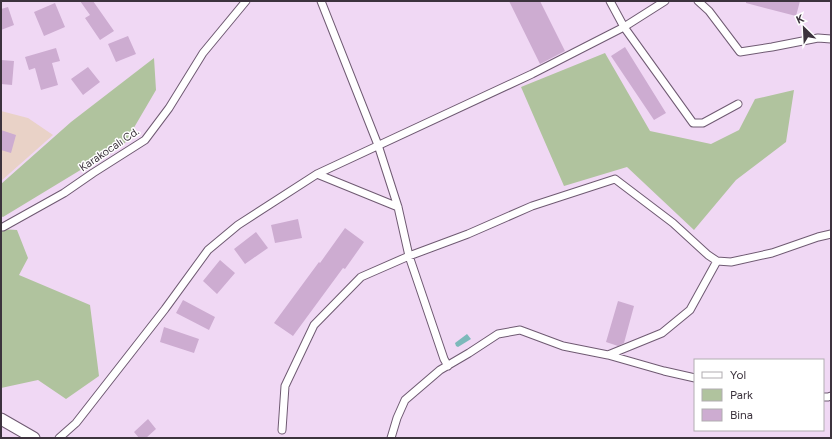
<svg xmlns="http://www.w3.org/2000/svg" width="832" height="439" font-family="Figtree,sans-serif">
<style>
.education{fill:#e9d2c7}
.green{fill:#b0c39e}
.water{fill:#7cb9ba}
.building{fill:#cdacd1}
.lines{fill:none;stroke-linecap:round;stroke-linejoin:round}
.minor-casing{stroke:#6f5a72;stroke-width:9}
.trunk-casing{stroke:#6f5a72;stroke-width:13}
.minor{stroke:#fff;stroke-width:7}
.trunk{stroke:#fff;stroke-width:11}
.labels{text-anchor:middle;stroke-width:3;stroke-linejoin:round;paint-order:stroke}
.street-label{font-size:11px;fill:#3c333d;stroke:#fff}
</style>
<rect width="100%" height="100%" fill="#f0d8f4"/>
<path class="education" d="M1 111 28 118 53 135 1 181Z"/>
<path class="green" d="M605 53 650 131 711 144 739 130 755 99 794 90 786 142 736 180 694 230 627 167 564 186 521 87Z
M154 58 156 90 125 143 3 217 1 216V184L71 122Z
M1 229 17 230 28 258 19 275 90 305 99 376 66 399 38 380 1 388Z"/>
<path class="water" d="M467 334 471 339 458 347 456 346 455 343Z"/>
<path class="building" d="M80 1H93L114 31 100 40 85 18 90 15Z
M509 1H540L565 51 540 64Z
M746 1H800L796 16 746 3Z
M55 3 65 27 44 36 34 12Z
M8 7 14 25 1 30V9Z
M128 36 136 54 116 62 108 44Z
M625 47 666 113 654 120 611 56Z
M56 48 60 61 52 63 58 85 41 90 35 68 29 70 25 57Z
M1 60 14 61 12 85 1 84Z
M88 67 100 82 83 95 71 79Z
M1 130 16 135 11 153 1 150Z
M298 219 302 238 275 243 271 225Z
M345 228 364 242 345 269 343 268 293 336 274 323 319 262 320 263Z
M256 232 268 248 245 264 234 249Z
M220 260 235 273 217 294 203 281Z
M183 300 215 317 209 330 176 313Z
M618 301 634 306 624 343 618 346 606 342Z
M164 327 199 339 194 353 160 342Z
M148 419 156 429 146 438H139L134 432Z"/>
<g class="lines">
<g class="minor-casing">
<path id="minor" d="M321 1 378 145 398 207 409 256 444 359 448 366
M610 1 624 27 693 123H703L738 104
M698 1 709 11 740 52 772 47 818 38 831 39
M317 174 398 207
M1 227H3L64 193 93 173 145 140 169 108 203 53 246 1
M608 355 662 333 690 310 717 261
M823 397H828L831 396
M282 430 285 386 314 325 361 277 409 256 468 234 532 206 615 179 673 223 708 255 717 261 731 262 772 253 818 237 831 234
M59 438 76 423 165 309 208 250 238 225 317 174 532 74 624 27 665 1
M391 438 397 418 405 400 440 370 469 353 498 334 520 330 563 346 608 355 664 371 695 378"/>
</g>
<g class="trunk-casing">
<path id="trunk" d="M1 419 34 438"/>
</g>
<use href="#minor" class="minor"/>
<use href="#trunk" class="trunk"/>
</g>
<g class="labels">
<g class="street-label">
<text transform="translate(109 149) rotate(-34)" y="4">Karakocalı Cd.</text>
</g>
</g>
<rect width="832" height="439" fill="none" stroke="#3c333d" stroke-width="4"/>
<rect x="694" y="359" width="130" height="72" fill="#ffffff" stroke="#b1adb1"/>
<rect x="702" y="372" width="20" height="6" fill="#ffffff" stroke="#b1adb1"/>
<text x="730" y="379" font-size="12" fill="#3c333d">Yol</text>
<rect x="702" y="389" width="20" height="12" fill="#b0c39e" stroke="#b1adb1"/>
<text x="730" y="399" font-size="12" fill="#3c333d">Park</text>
<rect x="702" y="409" width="20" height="12" fill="#cdacd1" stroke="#b1adb1"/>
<text x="730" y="419" font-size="12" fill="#3c333d">Bina</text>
<g transform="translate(804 28) rotate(336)" stroke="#ffffff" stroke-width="3" paint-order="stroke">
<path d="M0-3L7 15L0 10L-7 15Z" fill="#3c333d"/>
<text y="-6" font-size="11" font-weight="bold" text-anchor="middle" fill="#3c333d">K</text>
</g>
</svg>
